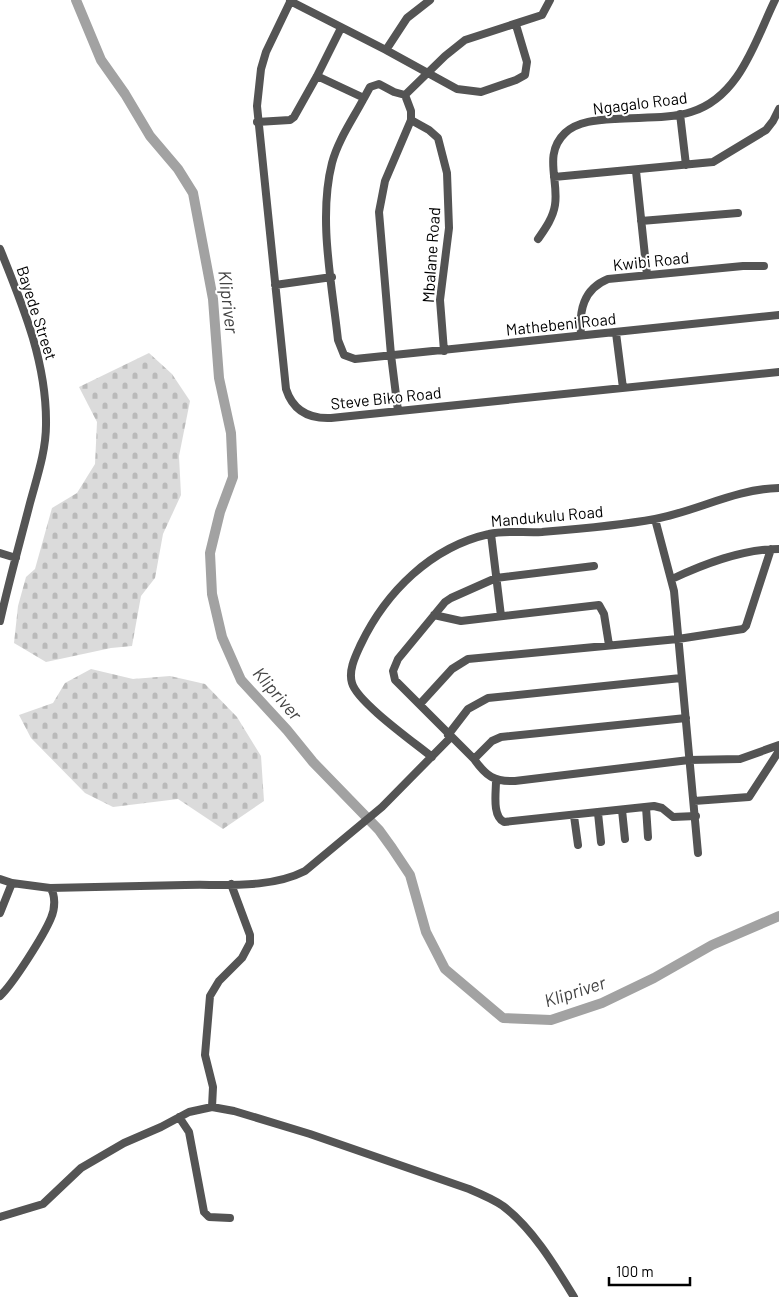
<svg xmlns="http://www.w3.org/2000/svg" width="779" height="1297" font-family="Barlow,sans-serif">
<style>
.cemetery{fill:url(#cemetery-stones)}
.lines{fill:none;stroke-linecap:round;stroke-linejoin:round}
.river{stroke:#a2a2a2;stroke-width:10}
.minor{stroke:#545454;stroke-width:8}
.labels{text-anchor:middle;stroke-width:4;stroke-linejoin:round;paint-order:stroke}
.street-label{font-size:16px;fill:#000;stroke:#fff}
.water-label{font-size:18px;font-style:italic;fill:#434343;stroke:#fff}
</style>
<defs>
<pattern id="cemetery-stones" width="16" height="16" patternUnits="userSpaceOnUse" patternTransform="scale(1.25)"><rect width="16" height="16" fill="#dbdbdb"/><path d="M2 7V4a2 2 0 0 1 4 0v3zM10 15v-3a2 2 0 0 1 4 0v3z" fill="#bababa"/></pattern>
</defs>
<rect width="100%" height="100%" fill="#fff"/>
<path class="cemetery" d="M149 353 172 374 190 401 179 456 181 495 163 534 155 578 141 596 132 646 111 648 46 662 14 643 18 606 26 577 35 569 52 508 77 493 95 464 97 422 79 387Z
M91 669 133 679 170 676 205 684 237 717 261 756 264 801 223 829 178 799 113 807 85 793 31 738 19 715 53 703 65 683Z"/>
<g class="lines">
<path class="river" d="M76 0 101 60 125 94 150 136 178 169 193 193 213 299 219 378 231 433 233 477 220 512 210 553 212 594 222 637 241 680 287 730 313 762 379 830 392 848 410 875 426 932 445 969 503 1018 551 1020 602 1003 654 978 712 945 779 916"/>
<path class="minor" d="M291 0 266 52 261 69 257 106 286 389C293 411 309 419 331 418L779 372
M290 1 386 50 457 89 481 92 516 80 525 75 527 62 516 25
M386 50 407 18 430 0
M317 76 364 98 370 87 379 84 394 92 405 95 445 56 465 40 542 15 550 0
M364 98C353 119 338 140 332 163 318 218 332 284 338 340L344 355 355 359 779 315
M680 114 686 165
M411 120 429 130 438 138 447 173 449 228 440 300 444 351
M257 122 290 120 294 117 317 76 341 28
M636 171 647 275
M554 177 713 162 766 130 773 121 779 109
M641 221 738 213
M538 239C545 229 553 218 555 205 559 180 543 154 565 133 578 121 598 120 615 119 638 117 670 119 691 112 740 97 755 41 775 0
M0 249C23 306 47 363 46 425 46 451 37 477 30 503 20 542 9 581 0 621
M275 285 332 277
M616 333 623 388
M581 335C579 311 583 289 608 279L743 266H764
M398 411 391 355 379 212 385 181 411 120V111L405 95
M655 519 674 591 698 853
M491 534 501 616
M0 553 16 558
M594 566 496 578 451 598 445 602 398 659 393 671 395 680 474 759C486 776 494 782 515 781L689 760 740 759 779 745
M672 579C704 564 742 549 779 549
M434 615 461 621 599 605 604 614 609 645
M420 704 452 669 468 659 678 639 743 629 746 626 771 549
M448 735 468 709 488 698 681 678
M432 757C415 743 357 702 352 683 348 670 356 655 361 644 386 592 431 547 489 534 505 530 525 533 542 532 579 529 617 526 655 519 697 511 735 489 779 488
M474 759 492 741 501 737 686 718
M496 781C496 793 492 816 504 822L654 806 662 808 673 817 696 816
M694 801 749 797 779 751
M646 807 648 837
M622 810 625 839
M598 813 601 842
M574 816 578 845
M0 879 12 883 50 888C56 895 55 909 51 918 44 935 13 984 0 996
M50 888C95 887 140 886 185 885 224 884 270 889 305 871L382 807 451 737
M0 913 12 883
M212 1107 213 1087 205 1055 210 996 219 981 242 958 250 943V935L231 884
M179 1117 189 1132 204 1212 209 1217 230 1218
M0 1217 43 1204 81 1168 124 1143 161 1127 189 1112 212 1107 234 1111 310 1134 469 1189C481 1194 493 1199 503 1206 533 1229 555 1266 574 1297"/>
</g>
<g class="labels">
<g class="street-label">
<text transform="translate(640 103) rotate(-7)" y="6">Ngagalo Road</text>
<text transform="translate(431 255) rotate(-86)" y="6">Mbalane Road</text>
<text transform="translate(651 261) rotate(-6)" y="6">Kwibi Road</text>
<text transform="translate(37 313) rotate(72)" y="6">Bayede Street</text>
<text transform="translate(561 324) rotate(-6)" y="6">Mathebeni Road</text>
<text transform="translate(386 398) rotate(-6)" y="6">Steve Biko Road</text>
<text transform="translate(547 516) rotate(-5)" y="6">Mandukulu Road</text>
</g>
<g class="water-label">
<text transform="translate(228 302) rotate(83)" y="6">Klipriver</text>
<text transform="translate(277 694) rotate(49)" y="6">Klipriver</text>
<text transform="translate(575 992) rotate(-18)" y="6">Klipriver</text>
</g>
</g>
<path d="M609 1277v8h81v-8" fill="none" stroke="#000000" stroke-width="2.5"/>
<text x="616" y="1277" font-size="15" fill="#000000" stroke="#ffffff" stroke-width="4" paint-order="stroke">100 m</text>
</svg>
